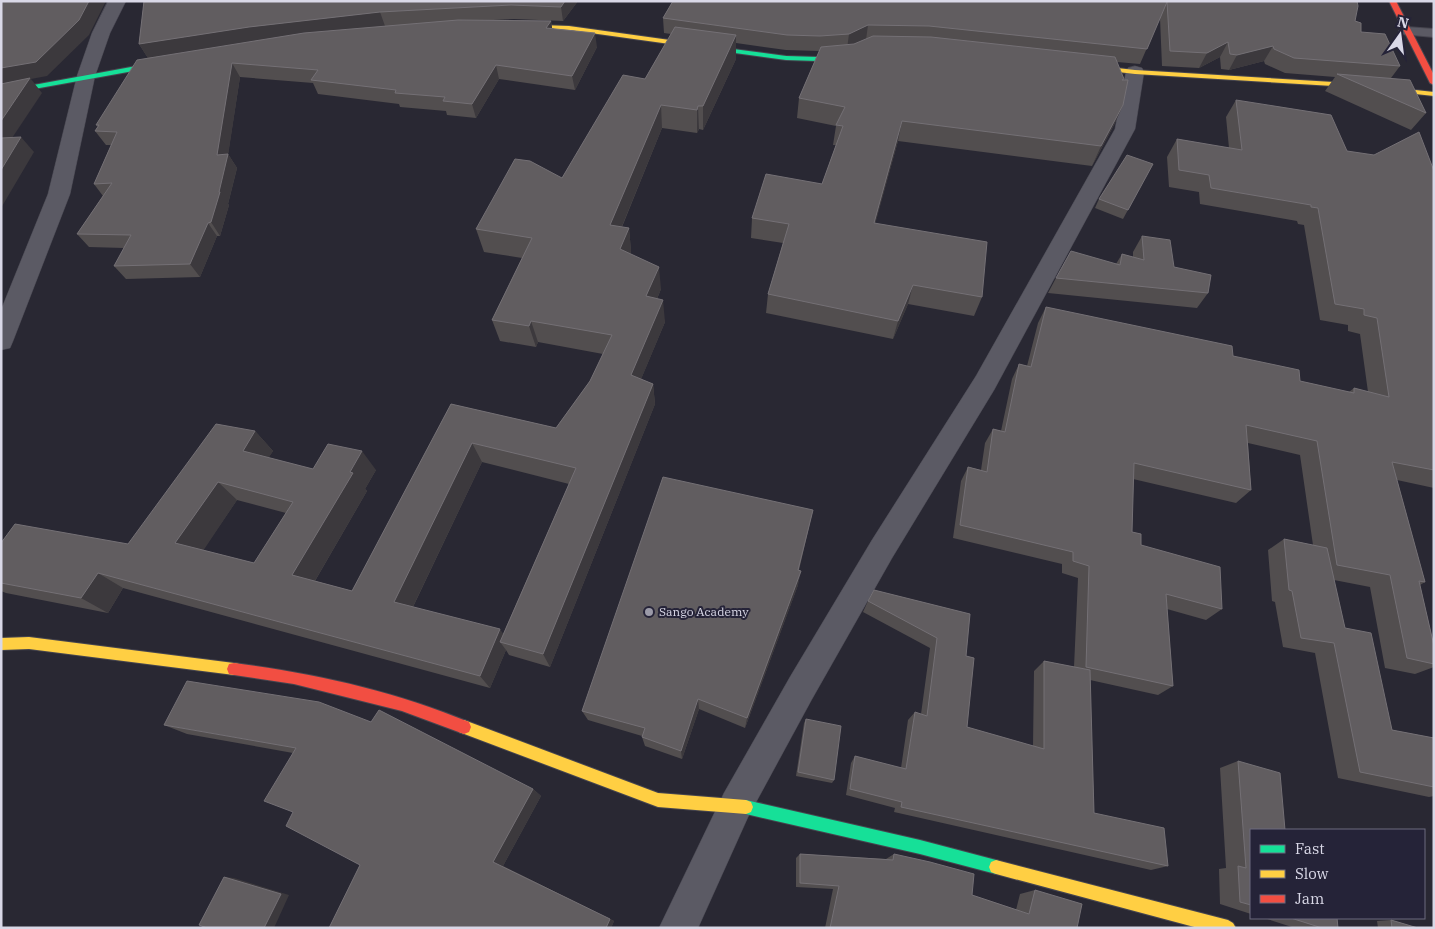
<svg xmlns="http://www.w3.org/2000/svg" width="1435" height="929" font-family="'IBM Plex Serif',serif">
<style>
.lines{fill:none;stroke-linecap:round;stroke-linejoin:round}
.lane-casing{stroke:#46454f;stroke-width:2}
.street-casing{stroke:#46454f;stroke-width:1}
.fast-casing{stroke:#46454f;stroke-width:2}
.slow-casing{stroke:#46454f;stroke-width:2}
.jam-casing{stroke:#46454f;stroke-width:2}
.lane{fill:#5b5a64;fill-rule:evenodd}
.street{fill:#5b5a64;fill-rule:evenodd}
.fast{fill:#16e098;fill-rule:evenodd}
.slow{fill:#ffcf43;fill-rule:evenodd}
.jam{fill:#f24e42;fill-rule:evenodd}
.wall{fill:#524e4f;fill-rule:evenodd}
.shaded-wall{fill:#3c393d}
.building{fill:#615d60;stroke:#747075;fill-rule:evenodd}
.poi-dot{fill:#9b9aa8;stroke:#252338;stroke-width:2}
.labels{text-anchor:middle;stroke-width:4;stroke-linejoin:round;paint-order:stroke}
.poi-label{font-size:12px;fill:#d9d8e7;stroke:#252338;text-anchor:start}
</style>
<rect width="100%" height="100%" fill="#292833"/>
<g class="lines">
<g class="lane-casing">
<path id="lane" d="M1406 27 1434 29V37L1401 34 1399 31Z"/>
</g>
<g class="street-casing">
<path id="street" d="M108 1H126L110 33 95 76 70 194 13 341 10 348 1 350V310L48 194 77 76 92 33Z
M1135 66 1142 68 1144 72 1135 129 994 390 892 558 812 699 748 817 698 928H659L724 793 790 677 872 540 976 376 1115 129 1126 72 1128 68Z"/>
</g>
<g class="fast-casing">
<path id="fast" d="M710 46 786 56 818 57 854 53 858 55 854 57 818 61 786 60 713 50H710Z
M169 60H172V64L1 95V91Z
M746 800 920 840 996 860 1001 862 1003 867 1001 872 996 874 920 854 746 814 741 812 739 807 741 802Z"/>
</g>
<g class="slow-casing">
<path id="slow" d="M511 24 569 26 713 46 717 48 713 50 569 30 514 28 510 26Z
M1081 64 1135 70 1350 83 1434 92V96L1350 87 1135 74 1084 68H1081Z
M29 637 234 663 239 664 241 669 239 674 234 675 29 649 1 650V638Z
M464 720 658 793 746 800 751 802 753 807 751 812 746 814 658 807 459 732 457 727 459 722Z
M996 860 1228 920 1233 923 1236 928H1198L996 874 991 872 989 867 991 862Z"/>
</g>
<g class="jam-casing">
<path id="jam" d="M1389 1H1396L1434 75V85L1430 83Z
M234 663C314 673 394 691 469 722L471 727 469 732 464 734 402 711 294 684 234 675 229 674 227 669 229 664Z"/>
</g>
<use href="#lane" class="lane"/>
<use href="#street" class="street"/>
<use href="#fast" class="fast"/>
<use href="#slow" class="slow"/>
<use href="#jam" class="jam"/>
</g>
<path class="wall" d="M144 1H578L563 21 514 19 493 20 551 21 552 28 597 47 575 90 499 79 476 118 447 115 446 111 400 107 399 104 318 94 313 83 240 77 228 154 237 168 228 204 229 205 220 236H217L200 277 126 279 114 266 124 248 89 247 77 234 103 196 94 184 111 145H106L95 131 98 127 96 125 148 58 139 44Z
M673 1H1357L1355 21 1361 32 1400 66 1391 78 1426 113 1411 130 1325 91 1335 77 1285 73 1265 64 1264 61 1229 70 1221 69 1220 57 1199 68 1162 66 1160 18 1140 64 1117 62 1123 105 1114 125 1092 166 898 141 875 223 982 297 974 316 908 304 893 339 766 313 768 294 783 243 751 238 752 218 822 184 836 145H833L836 126 797 118 799 98 819 51 786 50 736 43V59L703 130 699 129 697 133 662 128 622 227 629 228 631 251 630 254 661 289 657 299 665 322 641 379 653 384 655 404 550 667 509 655 506 650 490 688 123 588 108 613 6 593 1 591V543L128 544 255 431 273 451 268 458 313 469 376 470 365 489 367 491 315 581 352 591 451 404 556 428 590 381 603 354 538 342 536 347 500 341 492 320 522 258 484 252 476 229 562 178 645 79 671 34 664 33 663 18ZM482 462 569 484 503 634 413 607ZM237 500 286 513 254 563 203 550Z
M1236 100 1347 151 1434 171V488L1397 480 1425 582 1420 585 1434 646V667L1415 674 1385 668 1370 587 1334 580 1345 628 1392 730 1434 738V796L1429 797 1338 778 1315 653 1283 647 1275 602 1272 601 1268 550 1284 539 1313 545 1300 455 1248 443 1251 490 1236 503 1133 479 1132 532 1141 545 1222 609 1206 620 1167 609 1173 686 1158 695 1090 680 1094 813 1168 866 1151 870 894 812 895 808 846 795 851 763 855 756 901 768 908 720 915 712 921 714 930 648 863 612 868 601 874 590 966 656 967 727 1033 746 1034 671 1044 661 1074 667 1078 578 1062 573V564L953 538 961 481 968 467 981 470 985 443 993 429 1001 431 1012 379 1019 364 1027 366 1038 323 1046 307 1233 356 1300 381 1349 392 1354 388 1368 392 1360 334 1348 331V325L1320 320 1304 225 1298 224 1297 221 1200 204 1199 192 1169 187 1167 157 1177 139 1229 148 1226 117Z
M1153 164 1123 219 1095 208 1099 199Z
M1142 236 1174 267 1208 293 1197 308 1048 293 1056 278 1116 264 1122 254 1133 257V252Z
M813 510 799 570 798 585 745 728 699 709 682 759 645 746 642 737V736L588 720 582 711Z
M806 719 834 780 832 783 796 776 804 723Z
M164 725 533 789 541 796 503 866 614 921 611 928H329L360 865 293 812V753L187 734Z
M1238 761 1251 830V914L1220 904 1219 869 1226 868 1220 768Z
M800 854 886 859 894 854 972 895 1016 910 1020 894 1035 890 1077 928H825L833 889 796 887V858Z
M1264 918H1337L1338 928H1295Z
M1391 920 1418 928H1378L1377 921Z"/>
<path class="shaded-wall" d="M89 1H106L89 35 47 76 31 79 42 93 8 144 1 147V68Z
M565 1H578L563 21 561 7Z
M380 12 385 26 148 58 139 44 249 27Z
M551 21 553 35 546 28Z
M868 25 866 40 847 49 849 34Z
M595 33 597 47 575 90 572 76Z
M736 35V59L703 130V106Z
M1228 42 1220 57 1199 68 1207 53Z
M1273 46 1264 61 1229 70 1237 55Z
M232 63 240 77 228 156V154L237 168 228 204 229 205 220 236 211 222 219 192 217 155Z
M496 65 499 79 476 118 472 104Z
M661 105 662 128 613 248 610 225Z
M1123 105 1114 125 1092 166 1101 146Z
M698 106 699 129 697 133V110Z
M902 121 898 141 870 243 874 223Z
M21 137 34 152 1 208V170Z
M208 223 217 236 200 277 190 264Z
M629 228 631 251 623 271 620 249Z
M659 267 661 289 649 318 646 296Z
M913 285 908 304 893 339 898 321Z
M663 300 665 322 634 396 631 375Z
M531 321 538 342 536 347 529 326Z
M653 384 655 404 550 667 543 654Z
M255 431 273 451 261 470 243 451Z
M472 443 482 462 408 617 394 602Z
M362 451 376 470 365 489 367 491 309 591 292 575Z
M218 482 237 500 197 560 175 543Z
M801 571 798 585 745 728 747 718Z
M98 573 123 588 108 613 81 598Z
M500 629 509 643 500 642 506 650 490 688 480 676Z
M698 699 699 709 682 759 681 751Z
M533 789 541 796 503 866 614 921 611 928H606L493 862Z
M224 877 234 878 289 895 274 928H264Z"/>
<path class="building" d="M1 1H89L79 20 36 62 1 68Z
M144 1H565L561 7 511 5 380 12 249 27 139 44Z
M673 1H1357L1358 6 1355 21 1361 23V32L1385 34 1400 66 1294 58 1274 49 1273 46 1237 55 1230 54 1228 42 1207 53 1170 51 1167 2 1147 49 929 26 868 25 849 34 820 36 787 35 663 18Z
M458 20 551 21 546 28 595 33 572 76 496 65 472 104 443 101 445 97 395 93 396 90 311 80 318 70 232 63 217 155 228 154 219 192H220L211 222 208 223 190 264 114 266 131 235 77 234 112 183 94 184 117 132 95 131 99 125H96L137 60 304 33Z
M675 27 736 35 703 106H698L697 110 661 105 610 225 629 228 620 249 659 267 646 296 663 300 631 375 653 384 543 654 500 642 576 468 472 443 394 602 500 629 480 676 98 573 81 598 1 583V543L15 524 128 544 216 424 255 431 243 451 313 469 328 444 362 451 350 472 353 473 292 575 352 591 451 404 556 428 590 381 612 335 531 321 529 326 492 320 532 238 476 229 515 159 530 161 562 178 623 75 645 79ZM218 482 293 502 254 563 175 543Z
M873 36 931 37 1115 57 1124 79 1122 80H1128L1123 105 1101 146 902 121 874 223 987 242 982 297 913 285 898 321 768 294 789 224 752 218 766 174 822 184 843 126 836 125 845 107 799 98 821 47 854 44Z
M1337 74 1410 80 1426 113Z
M30 78 1 121V84Z
M1236 100 1331 115 1347 151 1374 155 1419 132 1434 171V470L1392 462 1425 582 1419 581 1434 646V664L1407 658 1390 575 1337 565 1317 441 1246 425 1251 490 1134 463 1132 532 1141 534V545L1220 567 1222 609 1166 594 1173 686 1086 667 1089 566 1073 561V552L960 525 968 467 987 472 993 429 1005 432 1019 364 1031 367 1046 307 1232 346 1233 356 1299 370 1300 381 1354 393V388L1389 397 1377 318 1364 315V309L1335 304 1318 208 1311 207V205L1211 188 1209 175 1179 170 1177 139 1242 150Z
M21 137 1 170V138Z
M1127 155 1153 164 1128 210 1099 199Z
M1142 236 1170 240 1174 267 1211 275 1208 293 1056 278 1071 251 1120 265 1122 254 1144 260Z
M663 477 813 510 798 570 801 571 747 718 698 699 681 751 642 737 645 728 582 711Z
M1284 539 1327 548 1345 628 1371 633 1392 730 1434 738V787L1360 772 1334 643 1301 638 1292 591 1289 590Z
M874 590 970 614 966 656 974 658 967 727 1044 749V661L1090 670 1094 813 1164 828 1168 866 901 807 902 802 850 789 855 756 906 769 915 712 927 716 937 638 868 601Z
M187 681 319 702 371 722 379 710 533 789 493 862 610 919 606 928H329L360 865 286 826 293 812 264 801 296 748 164 725Z
M806 719 841 726 834 780 798 772Z
M1238 761 1280 773 1285 830H1251V905L1240 902 1238 866 1246 868Z
M800 854 893 860 894 854 930 862 974 874 972 895 1029 914 1035 890 1082 904 1077 928H830L839 886 800 883Z
M224 877 281 894 264 928H207L199 925Z
M1291 918H1337L1338 928H1322Z
M1391 920 1418 928H1392Z"/>
<circle class="poi-dot" cx="649" cy="612" r="5"/>
<g class="labels">
<g class="poi-label">
<text x="659" y="616">Sango Academy</text>
</g>
</g>
<rect width="1435" height="929" fill="none" stroke="#d9d8e7" stroke-width="5"/>
<rect x="1250" y="829" width="175" height="90" fill="#252338" stroke="#6d6b7e"/>
<rect x="1260" y="845" width="25" height="8" fill="#16e098" stroke="#6d6b7e"/>
<text x="1295" y="854" font-size="15" fill="#d9d8e7">Fast</text>
<rect x="1260" y="870" width="25" height="8" fill="#ffcf43" stroke="#6d6b7e"/>
<text x="1295" y="879" font-size="15" fill="#d9d8e7">Slow</text>
<rect x="1260" y="895" width="25" height="8" fill="#f24e42" stroke="#6d6b7e"/>
<text x="1295" y="904" font-size="15" fill="#d9d8e7">Jam</text>
<g transform="translate(1400 35) rotate(14)" stroke="#252338" stroke-width="4" paint-order="stroke">
<path d="M0-4L9 19L0 12L-9 19Z" fill="#d9d8e7"/>
<text y="-8" font-size="14" font-weight="bold" text-anchor="middle" fill="#d9d8e7">N</text>
</g>
</svg>
